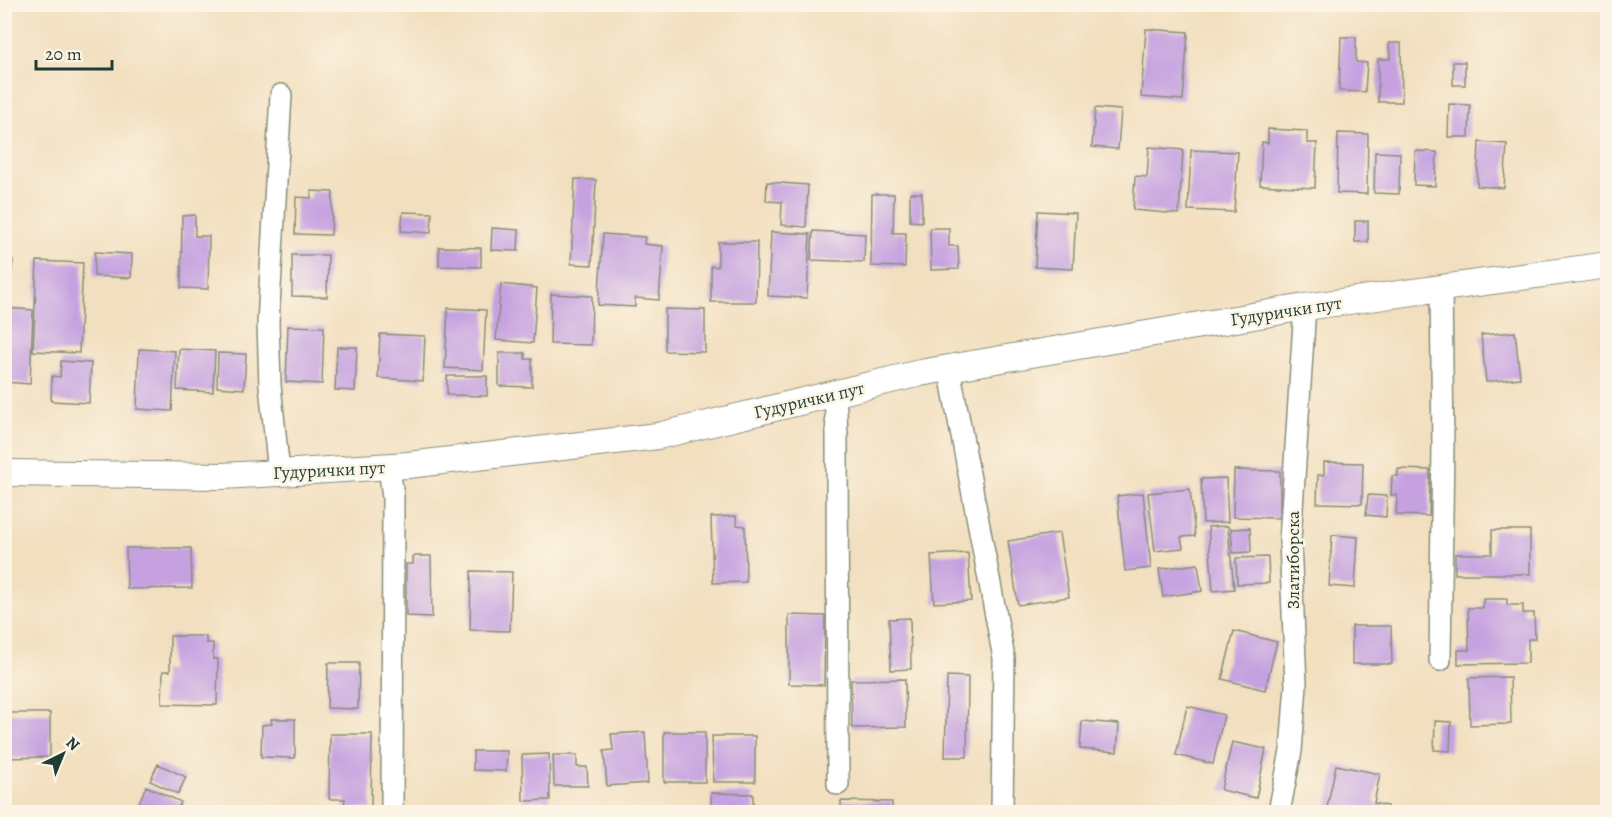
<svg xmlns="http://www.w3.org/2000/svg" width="1612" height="817" font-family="Alegreya,serif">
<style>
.building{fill:#c5a1e0}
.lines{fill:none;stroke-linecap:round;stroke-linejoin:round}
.minor-casing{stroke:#888e7a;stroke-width:24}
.tertiary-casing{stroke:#888e7a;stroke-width:28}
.minor{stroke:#fff;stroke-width:21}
.tertiary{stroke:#fff;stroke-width:26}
.labels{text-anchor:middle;stroke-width:5;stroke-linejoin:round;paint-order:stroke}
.street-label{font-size:18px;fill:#1f3d34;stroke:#fcf5e5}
</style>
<rect width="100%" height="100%" fill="#fcf5e5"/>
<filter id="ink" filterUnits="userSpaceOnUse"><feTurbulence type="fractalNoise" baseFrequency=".0167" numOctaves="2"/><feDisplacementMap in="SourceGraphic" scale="12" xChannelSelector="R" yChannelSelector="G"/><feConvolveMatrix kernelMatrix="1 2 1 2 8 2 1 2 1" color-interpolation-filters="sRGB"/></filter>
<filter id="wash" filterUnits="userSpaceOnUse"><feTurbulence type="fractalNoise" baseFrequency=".008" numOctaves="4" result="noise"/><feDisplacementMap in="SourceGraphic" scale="24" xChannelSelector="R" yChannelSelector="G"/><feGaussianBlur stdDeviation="1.35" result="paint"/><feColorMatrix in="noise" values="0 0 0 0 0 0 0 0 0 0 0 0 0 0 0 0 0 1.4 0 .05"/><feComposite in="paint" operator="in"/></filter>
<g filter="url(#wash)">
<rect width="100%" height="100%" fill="#f2dfbf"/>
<g id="blocks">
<path class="building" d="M1146 29 1188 32 1183 100 1141 97Z
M1341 37H1356V62L1367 63 1365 92 1339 91Z
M1389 43H1401L1402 102H1378V59H1390Z
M1453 62H1465V85H1453Z
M1449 104 1470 105 1469 137H1448Z
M1095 108 1121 110 1118 149 1092 147Z
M1268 129 1307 131V143H1317L1315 188 1260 185 1262 142 1268 143Z
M1338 133 1368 134 1367 194 1337 193Z
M1479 142 1507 144 1504 188 1477 186Z
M1149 147 1183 150 1179 214 1133 210 1135 176 1147 177Z
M1191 150 1238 152 1234 212 1188 210Z
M1415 151 1437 152 1435 186 1414 185Z
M1375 152 1400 153 1399 194 1374 193Z
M575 179 596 180 592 265 571 264Z
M767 182 808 185 806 227 781 225 782 202 766 201Z
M311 191 333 192 331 235 295 234 296 197 311 198Z
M910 193H922V222L910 221Z
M872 194H894L893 233H906L905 267 871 266Z
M1038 211 1076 213 1073 269 1035 267Z
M403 212 432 213 431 233 401 231Z
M195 215V236H209L208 289 181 288 182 216Z
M1355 221H1368V242H1355Z
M492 228 519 230 518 251 491 250Z
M930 228H949V246H958L959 269 931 270Z
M813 231 865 234 864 262 811 260Z
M771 232 810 234 807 298 768 296Z
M603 234 645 237 644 244 663 246 659 300 635 298V307L598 305Z
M718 242H757L756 302H711V266L718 267Z
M439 247 481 248V267L439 266Z
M95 252 132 254 131 278 94 276Z
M292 255H328L327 297 292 296Z
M4 259 13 260 10 286 4 285Z
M37 261 83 263 79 353 33 351Z
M501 284 537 288 533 343 496 340Z
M551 294 592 296 591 345 550 344Z
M4 308 33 310 30 384 4 382Z
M448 308 486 310 483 370 445 368Z
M665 309 705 310V352L665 351Z
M288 326 324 327 322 384 286 382Z
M1515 332 1520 378 1486 382 1481 335Z
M380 334 425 336 423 381 378 378Z
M337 347H357L355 391 335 390Z
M139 349 175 351 172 411 137 409Z
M179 349 215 351 213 392 177 390Z
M218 353 246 354 244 389 217 387Z
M499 353H525V359H532V387L499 386Z
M61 361 91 363 89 403 51 401 52 376 60 377Z
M447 376H487V396L447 395Z
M1324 462 1363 463 1362 504 1317 503 1318 475H1324Z
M1398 469 1430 470 1429 516 1396 515 1397 495H1391L1392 476H1398Z
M1234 470 1280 471V518L1233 517Z
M1226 478 1228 522 1203 523 1201 479Z
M1190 489 1195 536 1181 537 1183 548 1155 551 1148 493Z
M1143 493 1151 568 1125 571 1117 496Z
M1368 495 1387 496 1386 517 1366 515Z
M736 516 737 525 745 526 746 582 713 583 711 517Z
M1228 526 1234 589 1213 591 1208 527Z
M1250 528 1251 552 1233 553 1231 529Z
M1492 530H1530V574H1455V554H1492Z
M1059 533 1069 597 1018 605 1008 541Z
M1332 535 1358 537 1355 588 1329 586Z
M126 548H191L192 588 127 589Z
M968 553 971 601 934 603 931 555Z
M413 556H431L432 617 406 616V564H413Z
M1268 557 1269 583 1237 584 1236 558Z
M1198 564 1202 591 1163 597 1159 569Z
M471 571 512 572 510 631 470 630Z
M1483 599H1507V605H1523V613H1534L1535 639H1528V663L1458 664V650H1469L1468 608H1483Z
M789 615 825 616 824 685 789 684Z
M910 618 911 669 891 670 889 619Z
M1352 626H1391L1392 664H1352Z
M1234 631 1277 642 1265 690 1222 679Z
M170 636H206V643H213V659H218L217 705 162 704 163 671H170Z
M328 663H359L358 709 327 708Z
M947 676 968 677 967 757H945Z
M1510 677 1511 724 1470 725 1469 678Z
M905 679 906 727 852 728 851 680Z
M1187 706 1224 715 1213 764 1176 755Z
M4 713H50V757L4 758Z
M271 719H295V758L261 757 262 725 272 724Z
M1082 721 1119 724 1117 752 1080 749Z
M1435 721 1451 722 1450 751 1434 750Z
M645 732 648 783 607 786 604 751 613 750 611 734Z
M664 732H705V782H664Z
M330 734H372L371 809 344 808 345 799H329Z
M712 736H755V782H713Z
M1232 742 1266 749 1256 798 1221 790Z
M473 751H507L506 771 473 770Z
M549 754 550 800 523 801 522 755Z
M553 755H577V767H587L588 786H554Z
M158 764 186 777 178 794 150 781Z
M1336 765 1380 774 1374 803 1387 806 1386 812H1326Z
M146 786 181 802 176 812H149L137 807Z
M711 793 753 794V811L711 810Z
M841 801 892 802V812H841Z"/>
</g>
</g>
<g filter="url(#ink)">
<use href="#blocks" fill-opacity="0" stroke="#888e7a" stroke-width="1.5"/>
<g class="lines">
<g class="minor-casing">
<path id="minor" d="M949 368 1004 658 1002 812
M835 394 837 434 838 784
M389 467 393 497 392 812
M279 473 270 385 268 323 281 95
M1440 660 1443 445 1441 288
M1279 812 1291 751 1296 685 1290 540 1305 307"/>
</g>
<g class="tertiary-casing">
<path id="tertiary" d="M4 473 221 476 279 473 408 465 658 436 920 373 1305 307 1608 265"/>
</g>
<use href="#minor" class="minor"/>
<use href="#tertiary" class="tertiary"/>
</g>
</g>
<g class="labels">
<g class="street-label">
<text transform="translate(1286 311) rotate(-9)" y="6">Гудурички пут</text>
<text transform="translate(809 400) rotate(-13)" y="6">Гудурички пут</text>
<text transform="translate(329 470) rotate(-3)" y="6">Гудурички пут</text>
<text transform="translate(1293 560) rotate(-90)" y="6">Златиборска</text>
</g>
</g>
<rect width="1612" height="817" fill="none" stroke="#fcf5e5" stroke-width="24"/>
<g transform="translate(63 754) rotate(43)" stroke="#fcf5e5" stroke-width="4.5" paint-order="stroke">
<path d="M0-4.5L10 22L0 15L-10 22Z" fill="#1f3d34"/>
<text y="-9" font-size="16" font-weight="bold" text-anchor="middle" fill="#1f3d34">N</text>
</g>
<path d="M36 60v9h76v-9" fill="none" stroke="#1f3d34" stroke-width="3"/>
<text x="45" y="60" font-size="18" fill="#1f3d34" stroke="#fcf5e5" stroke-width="4.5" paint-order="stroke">20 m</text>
</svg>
